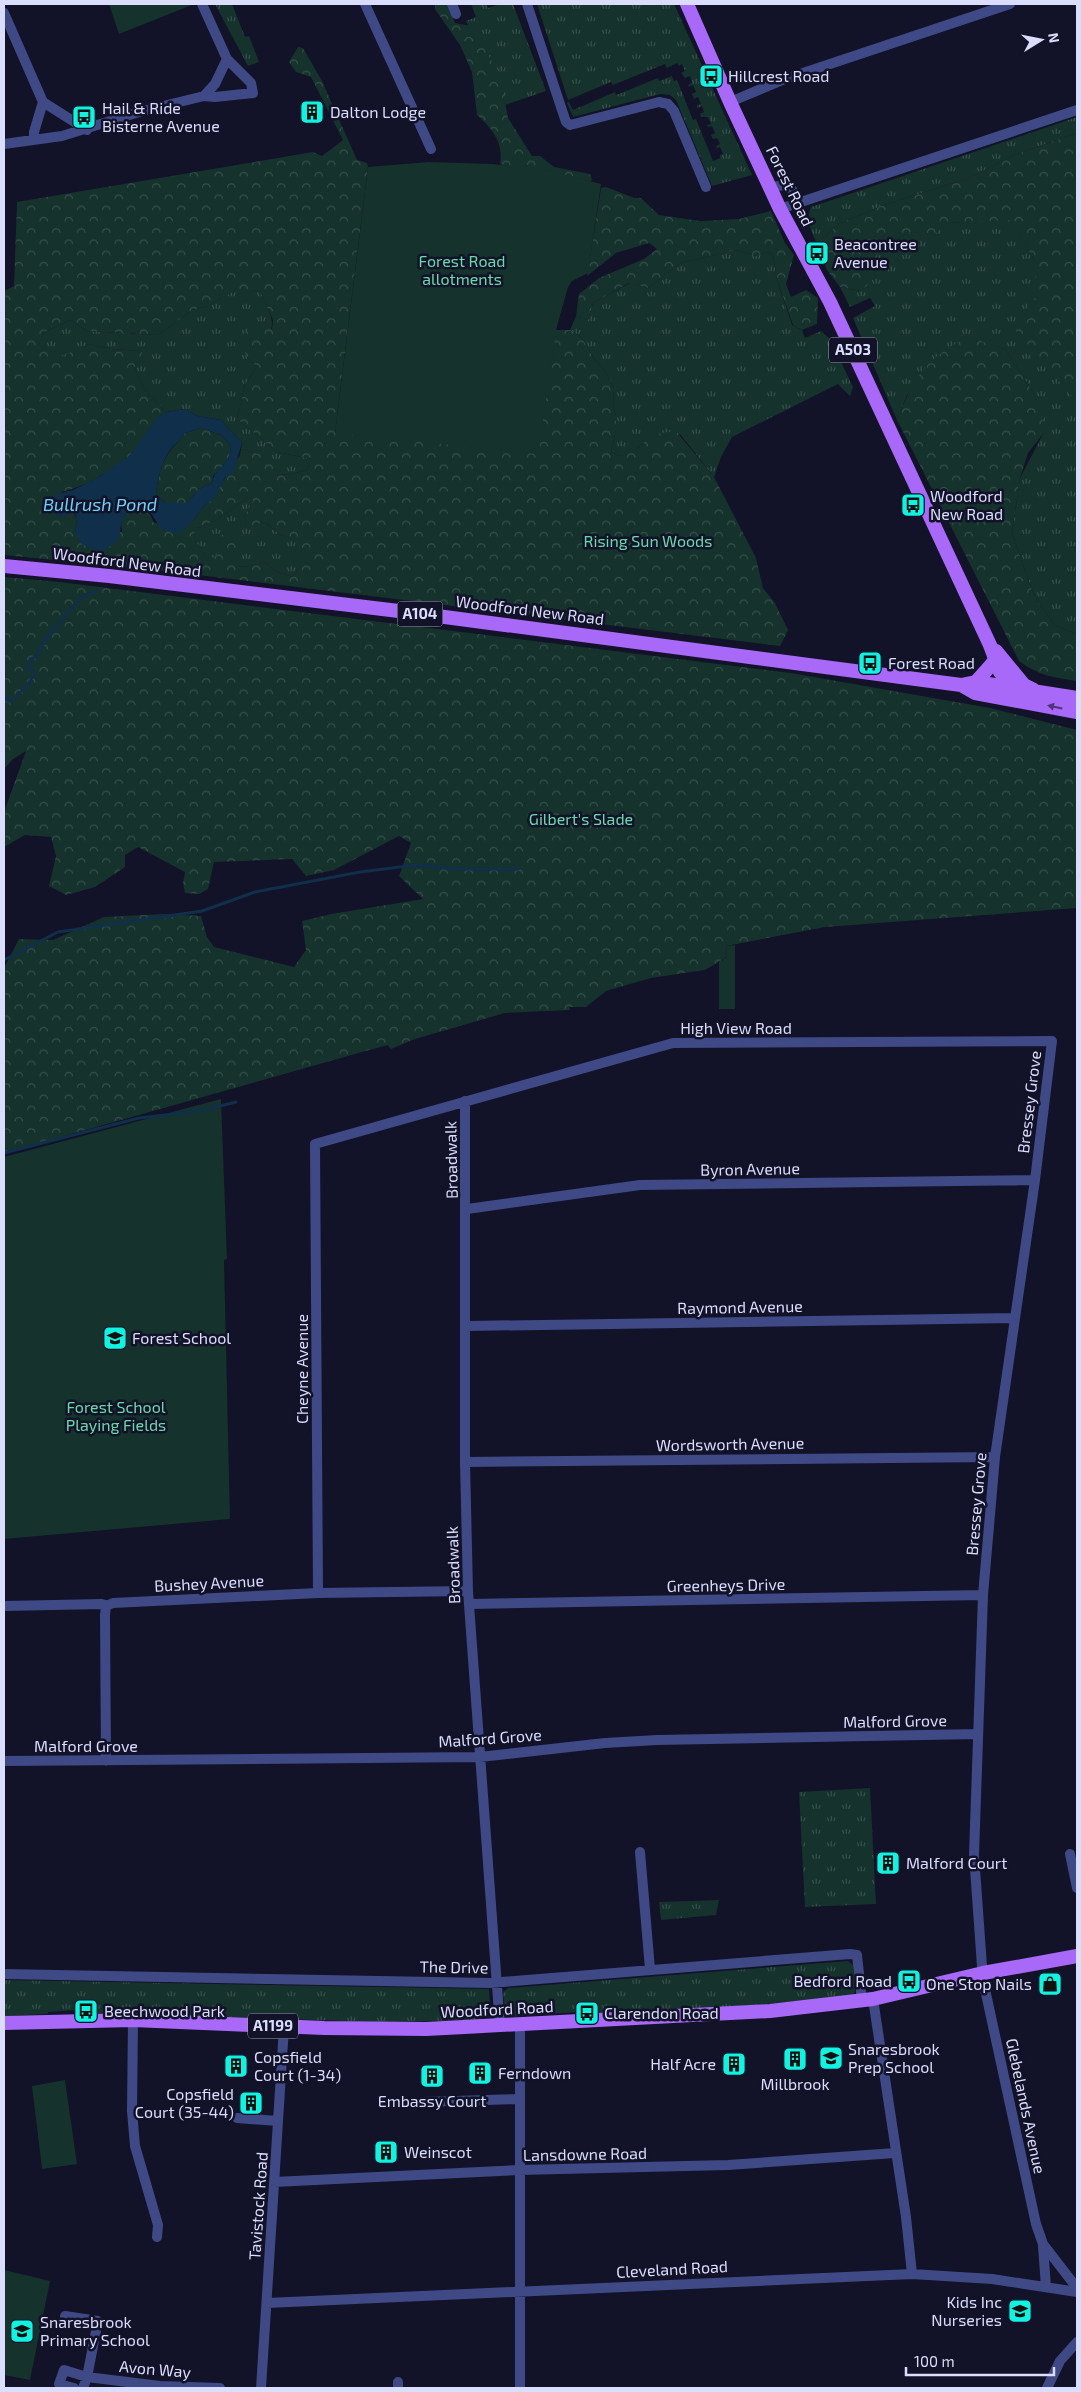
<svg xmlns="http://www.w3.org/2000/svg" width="1081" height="2392" font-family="'Exo 2',sans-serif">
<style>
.grass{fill:url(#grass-tufts)}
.forest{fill:url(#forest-crowns);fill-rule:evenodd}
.green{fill:#15322c}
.water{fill:#102f4a;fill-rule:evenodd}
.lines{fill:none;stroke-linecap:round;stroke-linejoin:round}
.stream{stroke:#102f4a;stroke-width:3}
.minor{stroke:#3f4985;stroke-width:10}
.primary{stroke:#a868f8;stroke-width:14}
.oneway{fill:#4e347b}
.labels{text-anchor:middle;stroke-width:5;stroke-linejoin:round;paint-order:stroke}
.shield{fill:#121228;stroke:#9fa0bd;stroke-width:1}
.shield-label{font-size:15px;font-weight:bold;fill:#dbddfd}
.poi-label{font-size:16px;fill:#dbddfd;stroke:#121228;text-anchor:start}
.street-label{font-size:16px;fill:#dbddfd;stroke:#121228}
.park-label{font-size:16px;fill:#69dbaa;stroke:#121228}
.water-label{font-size:18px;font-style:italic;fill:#6ed1f8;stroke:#121228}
</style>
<defs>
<pattern id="grass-tufts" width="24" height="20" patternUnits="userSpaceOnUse" patternTransform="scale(1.25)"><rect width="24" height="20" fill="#15322c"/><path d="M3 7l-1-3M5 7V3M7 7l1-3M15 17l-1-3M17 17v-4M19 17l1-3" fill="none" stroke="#364f4c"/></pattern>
<pattern id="forest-crowns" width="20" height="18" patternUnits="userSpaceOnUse" patternTransform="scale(1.25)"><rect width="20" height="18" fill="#15322c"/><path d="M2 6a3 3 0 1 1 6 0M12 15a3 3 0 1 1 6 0" fill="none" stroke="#364f4c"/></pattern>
</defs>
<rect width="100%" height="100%" fill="#121228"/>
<path class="grass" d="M215 4H232L245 37 249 36 259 62 248 66Z
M471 4H486L488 8 501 4H513L546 91 502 106 466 21 476 17Z
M537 4H674L752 175 712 186 676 100 670 95 660 94 573 117 567 103 569 102 573 110 615 92 616 95 658 78 659 81 672 76 674 81 677 80 693 120 696 119 713 161 720 158V155L723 154 720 147 717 148 716 146 720 144 717 138 713 139 711 135 715 133 712 126 708 127 707 125 711 124 708 117H701L700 114 704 112 702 106 697 108V105L701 104 698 97 694 99 692 94 696 92 693 85 689 87 688 85 692 83 690 76 685 78 681 73 685 71 682 64 679 66 677 63 667 68 665 64 613 85 611 82 568 100Z
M1077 117V133L1017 154 969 178 881 206 839 224 817 244C812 232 805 221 811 207Z
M1010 219 1035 261V298L1075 400H1077V634L1054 625 1033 593 1012 533 1020 478 1045 430 1033 392 1005 349 968 338 907 395 897 420 853 318 875 306 870 298 850 307 840 287 861 291 868 269 882 244 912 232 935 233 947 223Z
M736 250 756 256 767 252 773 255 777 280 792 325 802 330 805 338 821 331 830 339 853 387 850 396 838 384 732 437 721 457 714 477 680 434 642 444 631 454 619 456 611 452 616 430V417L613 404 614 389 605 371 593 357 582 338 570 330 576 316 588 320 593 303 630 283 648 288 681 263Z
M238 288 260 291C279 332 276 325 247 357L257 367 245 385 237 419 277 452 311 459 307 470 291 474 274 475 251 452 241 449 242 443 221 420 198 416 184 409 166 412 144 389 134 368 142 351 111 349 89 344 62 357 38 345 45 332 70 320 87 331 158 335 192 310 208 306Z
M248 497 253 501 244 516 247 526 265 522 280 535 296 540 300 568 292 577 277 572 265 562 246 567 234 566 240 549 225 552 209 565 202 549 194 540 195 529 217 520Z
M870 1788 876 1904 805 1907 799 1792Z
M719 1900 716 1915 661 1920 659 1902Z
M848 1961 853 1965 855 1992 852 1996 731 2007 592 2014 591 2011 508 2017 507 2013H505L503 1992 508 1988Z
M4 1980 489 1989 491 2017H482L481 2020 379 2022 91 2013V2009L48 2012V2014L4 2016Z"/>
<path class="forest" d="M435 4H447L455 23 470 26 500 74 508 118 532 156H540L554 167 590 174 592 180 586 185 500 164C504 143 492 128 477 115L472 72 460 45 435 9Z
M298 47 303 48 322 81 357 160 367 163 368 167 335 433 556 330H570L582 338 593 357 605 371 614 389 613 404 616 417V430L611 452 619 456C639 453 640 442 656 435 662 432 670 432 676 431L714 477 756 558 763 588 775 603 788 630 780 646 174 572 4 555V291L14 286 17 202 313 152 322 156 343 140 311 77 296 72 289 62ZM238 289 260 291 273 320 272 329 251 326 240 339 247 357 257 367 245 385 237 419 277 452 311 459 307 470 291 474 275 475 272 458 241 449 240 455 210 501 203 507 193 521 154 523 148 510 136 509 126 513 121 522 122 532H75L77 519 61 492C85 487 110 472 129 456 142 443 150 423 166 412L144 389 134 368 143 351 111 349 89 344 62 356 38 345 45 332 70 320 87 331 158 335 192 310 208 306ZM248 497 253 501 244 516 247 527 265 522 280 535 295 540 300 568 292 577 277 572 265 562 246 567 235 566 244 543 227 530 220 537 225 552 215 555 209 564 202 549 194 540 195 529 217 520Z
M1077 133V399L1075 400 1012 326 1035 298V261L1010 220 947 223 935 234 912 232 882 244 868 269 872 281 861 291 840 287 827 270 817 244 839 224 881 206 969 178 1017 154Z
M606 187 634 198H641L659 215 700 221 739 219 771 211 785 243 794 255 786 284 791 297 806 290 818 298 817 324 802 330 793 325 777 280 773 255 767 252 756 256 736 250 681 263 648 288 629 283 593 303 588 320 576 316 579 294 599 278 644 259 657 249 649 243 616 253 587 276 601 188Z
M968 337 1005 349 1033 392 1046 430 1028 453 1020 478 1012 533 1033 593 1054 625 1077 634V681C1055 678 1037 675 1019 661L897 420C914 377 926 358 968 337Z
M201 428 221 435 231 445 229 459 213 476 212 483 199 489 187 503H166L156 496C157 480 161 462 171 450 175 444 180 441 183 434Z
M4 577 60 582 791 673 990 708 1077 730V908L825 927 726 946 727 957 705 970 651 978 606 991 586 1007H569L570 1010 505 1013 415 1039 391 1049 388 1045 362 1052 4 1153V968L19 939 53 940 104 917 163 914 201 916 207 937 214 947 294 967 306 950 302 921 331 914 423 899 399 876 411 843 399 836 334 870 306 876 292 859 214 862 208 889 199 894 185 893 183 883 185 872 138 847 125 855V867L95 887 66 895 49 886 56 856 51 837 25 835 4 847V812L26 751 13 759 4 769Z"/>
<path class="green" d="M109 4H192V5L119 34Z
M428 162 492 164 524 167 527 165 601 184 588 273 572 281 568 287 556 330 538 454 335 433 368 167Z
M735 945V1009H719V962L727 957 726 946Z
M221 1099 227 1259 224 1260 230 1519 4 1539V1157Z
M65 2080 77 2164 42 2169 32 2086Z
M4 2270 50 2281 30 2380 4 2375Z"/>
<path class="water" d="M184 409 198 416 221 420 242 443 233 473 225 477 216 496 203 507 193 521 179 533C157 533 160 523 148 510L136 509 126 513C114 534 129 538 100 552L81 544 75 532 77 519 75 514 72 513 60 517 52 512V501L56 494 73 490 99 477 130 455 157 418 166 412ZM201 428 221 435 231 445C229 469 215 466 212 483L199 489 187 503H166L156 496C157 480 161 462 171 449 176 443 180 441 183 434Z"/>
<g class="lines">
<path class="stream" d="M4 699 10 701C20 695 30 684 34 673L28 668V662L36 656 46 639 79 599 96 591
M4 960 58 932 202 911 255 892 360 872 416 865 457 869H518
M4 1153 139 1118 200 1111 236 1102"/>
<path class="minor" d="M365 4 431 149
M452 4 456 14
M527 4 557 95 566 122 570 125 659 102 668 104 674 111 706 187
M4 13 43 102 87 130
M204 96 215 84 227 59
M730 102 785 79 1010 4
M34 140V132L43 102
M4 144 62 136 139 112 204 96 215 97 253 93 251 83 227 59 202 4
M771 188C786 182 793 187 799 201
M780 209 1077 110
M465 1101V1462L468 1591 500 2027
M467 1209 640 1185 1035 1180
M466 1326 1014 1318
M465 1462 995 1457
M318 1593 315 1144 673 1043 1052 1041 1035 1180 995 1457 983 1595 974 1855 983 1980 1036 2224 1043 2244 1077 2288
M469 1604 983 1595
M4 1606 102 1604 106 1606
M4 1761 480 1757 605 1743 657 1740 978 1734
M106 1761 105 1615 106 1606 113 1603 318 1593 468 1591
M640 1852 650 1969
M1070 1854 1077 1888
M4 1974 490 1983 850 1954 857 1955 862 2001
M873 1999 906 2217 912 2274
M133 2020 132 2111 135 2146 158 2225 157 2237
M520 2026V2388
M421 2102 520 2099
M237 2118 278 2121
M274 2182 519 2170 728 2165 895 2153
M1043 2246 1046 2287
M267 2303 912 2274 992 2279 1077 2292
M65 2316 98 2321 87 2377 160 2386 220 2388
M398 2382V2388
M74 2388 59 2384 64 2370 87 2377 83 2388
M261 2388 284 2027
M1047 2388 1060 2361 1077 2342"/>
<path class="primary" d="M687 4 730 102 780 209 830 302 990 645 1000 672 1027 701
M4 566 109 576 407 612 961 685 976 682 1077 698
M996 651 1024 685 1034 690
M976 682 992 664 995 659
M961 685 975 693 1077 712
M4 2023 133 2020 324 2028 426 2029 770 2011 873 1999 983 1973 1077 1956"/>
</g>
<defs><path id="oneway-solid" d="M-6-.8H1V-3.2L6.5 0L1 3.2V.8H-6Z" transform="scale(1.25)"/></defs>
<use class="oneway" href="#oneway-solid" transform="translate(1055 707) rotate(-168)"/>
<defs>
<g id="bus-square" transform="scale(1.25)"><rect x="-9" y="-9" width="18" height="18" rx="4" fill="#11f3e1" stroke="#121228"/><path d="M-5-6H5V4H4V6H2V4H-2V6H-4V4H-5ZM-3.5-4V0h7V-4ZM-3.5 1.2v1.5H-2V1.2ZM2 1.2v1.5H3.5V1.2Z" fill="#111"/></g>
<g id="building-square" transform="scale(1.25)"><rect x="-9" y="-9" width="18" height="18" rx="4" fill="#11f3e1" stroke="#121228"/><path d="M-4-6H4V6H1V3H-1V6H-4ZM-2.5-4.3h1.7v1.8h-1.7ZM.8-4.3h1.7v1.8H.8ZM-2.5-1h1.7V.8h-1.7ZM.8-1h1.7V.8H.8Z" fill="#111"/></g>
<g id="school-square" transform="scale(1.25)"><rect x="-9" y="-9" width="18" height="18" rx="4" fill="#11f3e1" stroke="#121228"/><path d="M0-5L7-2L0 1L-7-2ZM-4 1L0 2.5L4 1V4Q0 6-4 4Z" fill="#111"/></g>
<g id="shop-square" transform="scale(1.25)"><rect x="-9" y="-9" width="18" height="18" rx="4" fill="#11f3e1" stroke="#121228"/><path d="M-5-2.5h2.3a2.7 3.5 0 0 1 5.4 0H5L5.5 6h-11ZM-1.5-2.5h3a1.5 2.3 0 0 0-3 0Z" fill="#111"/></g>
</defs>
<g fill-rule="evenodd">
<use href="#bus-square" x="711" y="76"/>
<use href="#building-square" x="312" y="112"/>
<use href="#bus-square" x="84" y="117"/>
<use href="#bus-square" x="817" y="253"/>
<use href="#bus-square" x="913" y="505"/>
<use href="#bus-square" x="870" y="663"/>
<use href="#school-square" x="115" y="1338"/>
<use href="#building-square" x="888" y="1863"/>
<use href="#bus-square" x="909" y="1981"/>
<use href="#shop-square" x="1050" y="1984"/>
<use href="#bus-square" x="86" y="2011"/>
<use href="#bus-square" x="587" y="2013"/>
<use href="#school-square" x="831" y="2058"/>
<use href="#building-square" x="795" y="2059"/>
<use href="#building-square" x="734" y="2064"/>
<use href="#building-square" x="236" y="2066"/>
<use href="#building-square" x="480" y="2073"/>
<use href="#building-square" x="432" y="2076"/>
<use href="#building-square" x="251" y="2103"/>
<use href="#building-square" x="386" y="2152"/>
<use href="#school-square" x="1020" y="2311"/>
<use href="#school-square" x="22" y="2331"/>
</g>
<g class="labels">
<g class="shield">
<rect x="829" y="337.5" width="48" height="25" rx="4"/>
<rect x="397.5" y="601.5" width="45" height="25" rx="4"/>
<rect x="248" y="2013.5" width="50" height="25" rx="4"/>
</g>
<g class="shield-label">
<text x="853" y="355">A503</text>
<text x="420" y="619">A104</text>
<text x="273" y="2031">A1199</text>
</g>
<g class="poi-label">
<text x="728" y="82">Hillcrest Road</text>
<text x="102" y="114">Hail &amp; Ride<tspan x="102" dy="18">Bisterne Avenue</tspan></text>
<text x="330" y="118">Dalton Lodge</text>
<text x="834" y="250">Beacontree<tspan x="834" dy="18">Avenue</tspan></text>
<text x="930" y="502">Woodford<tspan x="930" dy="18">New Road</tspan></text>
<text x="888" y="669">Forest Road</text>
<text x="132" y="1344">Forest School</text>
<text x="906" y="1869">Malford Court</text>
<text x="892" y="1987" text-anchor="end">Bedford Road</text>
<text x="1032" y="1990" text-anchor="end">One Stop Nails</text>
<text x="104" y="2017">Beechwood Park</text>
<text x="604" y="2019">Clarendon Road</text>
<text x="848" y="2055">Snaresbrook<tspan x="848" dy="18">Prep School</tspan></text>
<text x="254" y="2063">Copsfield<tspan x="254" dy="18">Court (1-34)</tspan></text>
<text x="716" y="2070" text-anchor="end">Half Acre</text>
<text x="498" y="2079">Ferndown</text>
<text x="795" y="2090" text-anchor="middle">Millbrook</text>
<text x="234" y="2100" text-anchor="end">Copsfield<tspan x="234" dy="18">Court (35-44)</tspan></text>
<text x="432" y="2107" text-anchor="middle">Embassy Court</text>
<text x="404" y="2158">Weinscot</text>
<text x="1002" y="2308" text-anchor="end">Kids Inc<tspan x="1002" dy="18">Nurseries</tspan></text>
<text x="40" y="2328">Snaresbrook<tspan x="40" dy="18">Primary School</tspan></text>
</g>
<g class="street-label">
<text transform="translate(790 186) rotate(64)" y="6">Forest Road</text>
<text transform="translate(127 562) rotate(7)" y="6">Woodford New Road</text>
<text transform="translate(530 610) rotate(7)" y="6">Woodford New Road</text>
<text x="736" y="1034">High View Road</text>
<text transform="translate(1029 1102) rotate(-83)" y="6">Bressey Grove</text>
<text transform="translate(451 1160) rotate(-91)" y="6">Broadwalk</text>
<text transform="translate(750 1169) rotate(-1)" y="6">Byron Avenue</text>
<text transform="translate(740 1307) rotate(-1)" y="6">Raymond Avenue</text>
<text transform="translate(302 1369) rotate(-90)" y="6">Cheyne Avenue</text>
<text transform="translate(730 1444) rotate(-1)" y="6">Wordsworth Avenue</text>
<text transform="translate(976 1504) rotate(-85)" y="6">Bressey Grove</text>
<text transform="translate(453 1565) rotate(-92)" y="6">Broadwalk</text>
<text transform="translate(209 1583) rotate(-3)" y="6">Bushey Avenue</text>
<text transform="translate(726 1585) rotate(-1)" y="6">Greenheys Drive</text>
<text transform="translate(895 1721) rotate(-1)" y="6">Malford Grove</text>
<text transform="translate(490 1738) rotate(-4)" y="6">Malford Grove</text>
<text x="86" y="1752">Malford Grove</text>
<text transform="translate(454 1967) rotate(1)" y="6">The Drive</text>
<text transform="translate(497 2009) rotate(-3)" y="6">Woodford Road</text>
<text transform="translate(1026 2106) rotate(78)" y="6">Glebelands Avenue</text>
<text transform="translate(585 2154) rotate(-1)" y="6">Lansdowne Road</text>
<text transform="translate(258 2206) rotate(-86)" y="6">Tavistock Road</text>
<text transform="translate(672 2269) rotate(-3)" y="6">Cleveland Road</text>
<text transform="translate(155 2369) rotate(5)" y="6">Avon Way</text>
</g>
<g class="park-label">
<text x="462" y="267">Forest Road<tspan x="462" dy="18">allotments</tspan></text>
<text x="648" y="547">Rising Sun Woods</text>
<text x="581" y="825">Gilbert's Slade</text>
<text x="116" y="1413">Forest School<tspan x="116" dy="18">Playing Fields</tspan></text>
</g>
<g class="water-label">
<text x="100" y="511">Bullrush Pond</text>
</g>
</g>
<rect width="1081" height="2392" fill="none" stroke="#dbddfd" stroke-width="10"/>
<g transform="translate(1041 40) rotate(80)" stroke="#121228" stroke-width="4" paint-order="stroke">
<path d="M0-4L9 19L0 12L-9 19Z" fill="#dbddfd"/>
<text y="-8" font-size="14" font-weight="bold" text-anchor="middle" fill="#dbddfd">N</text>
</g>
<path d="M906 2367v8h148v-8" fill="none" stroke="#dbddfd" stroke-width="2.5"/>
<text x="914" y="2367" font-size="15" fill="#dbddfd" stroke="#121228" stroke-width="4" paint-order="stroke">100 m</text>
</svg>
